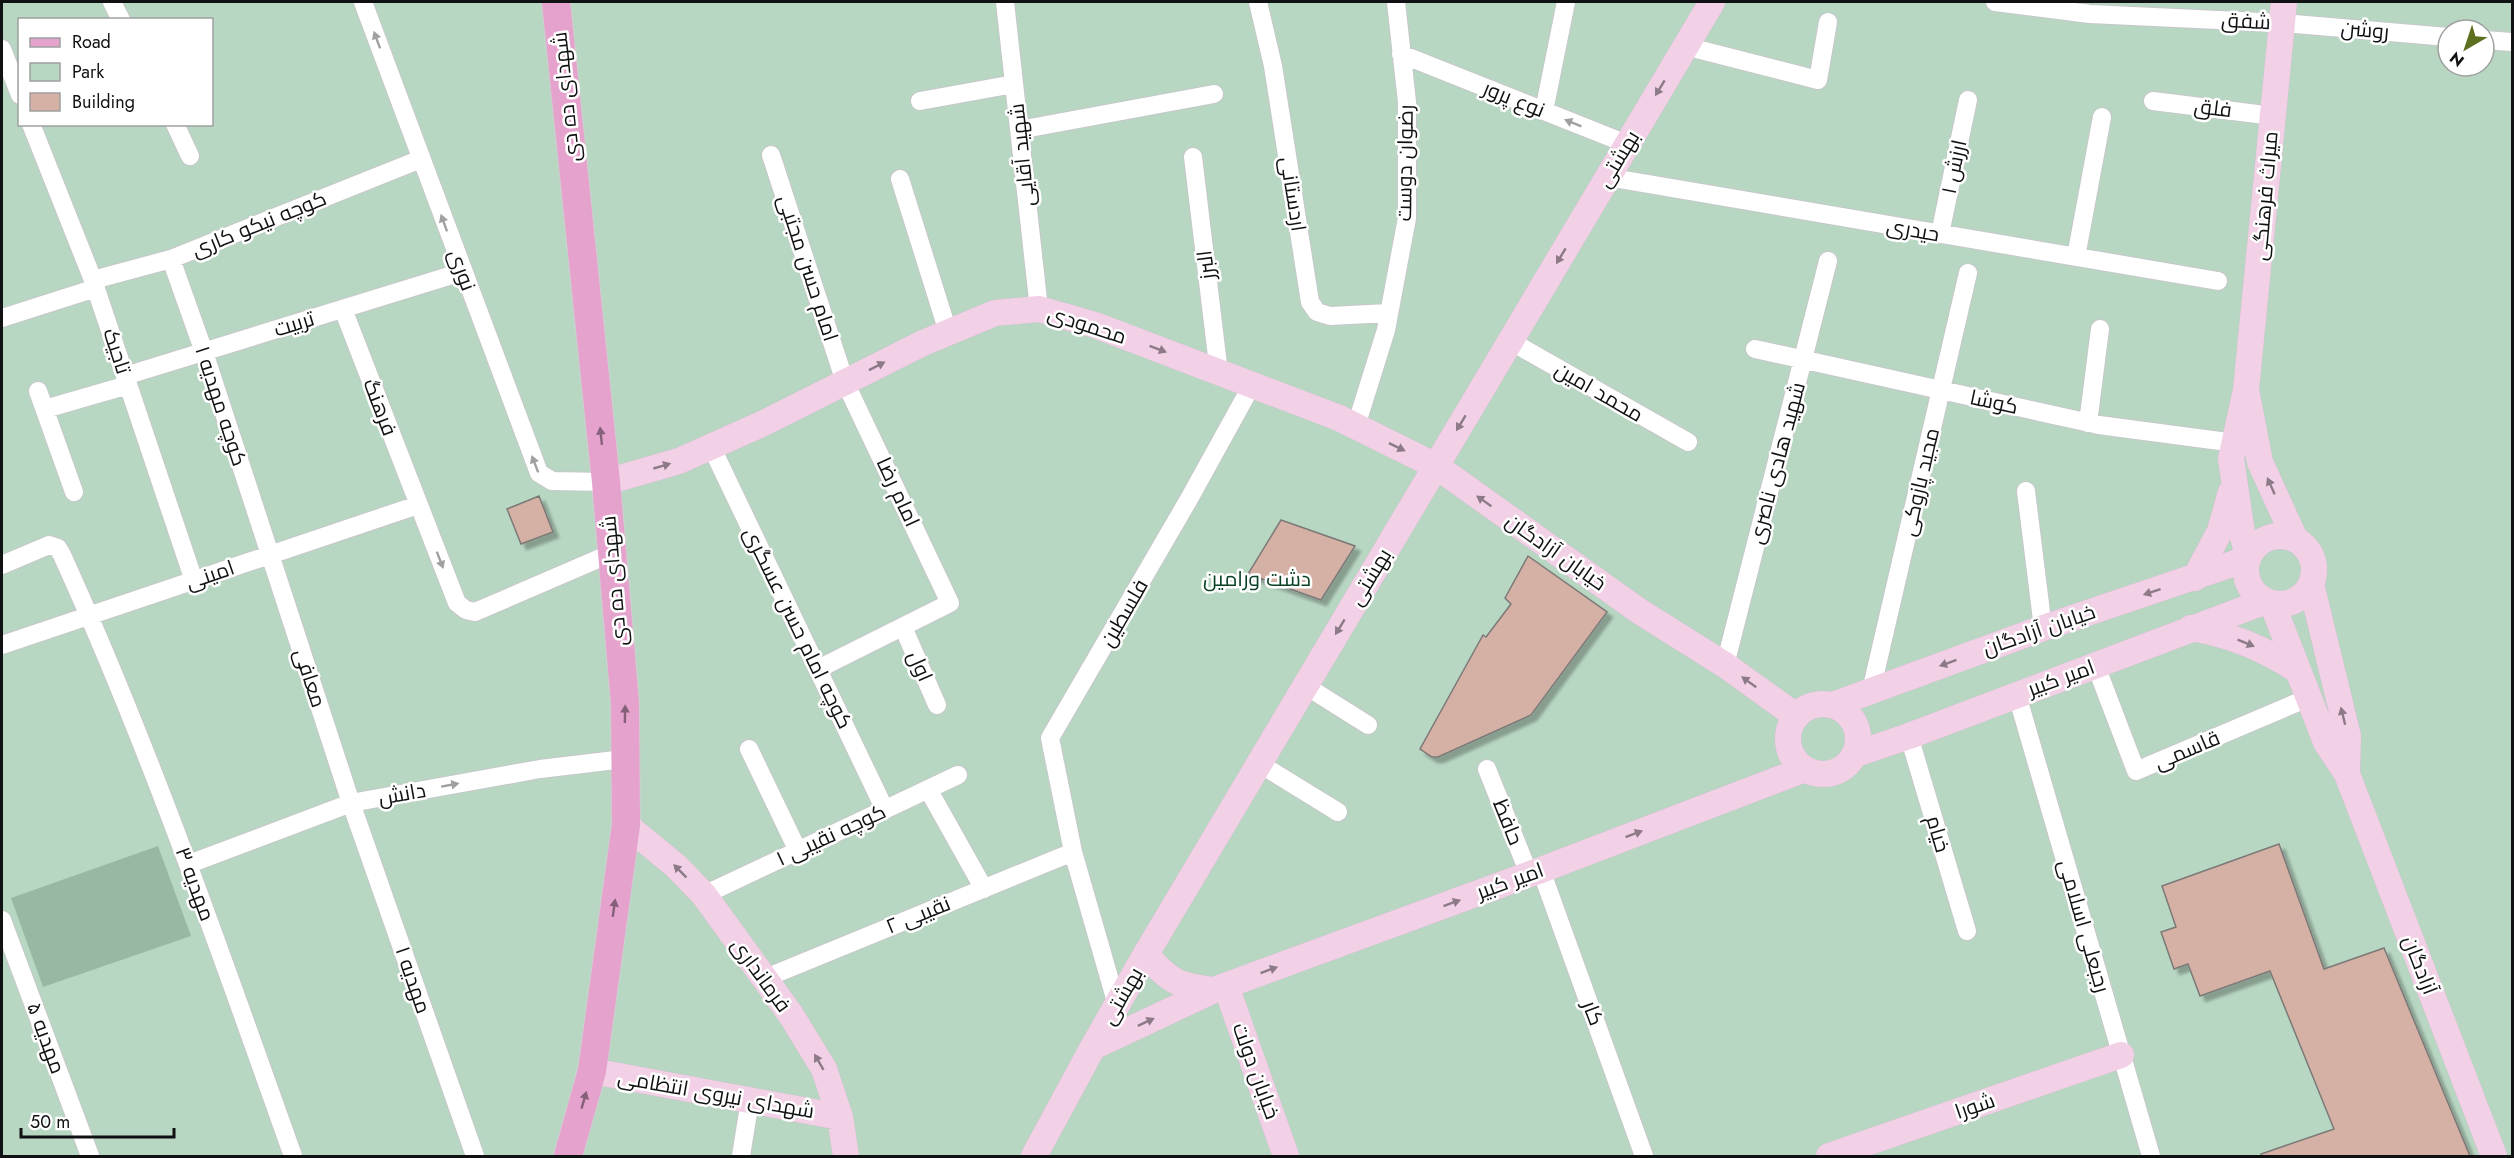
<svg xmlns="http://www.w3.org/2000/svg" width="2514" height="1158" font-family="Jost,Cairo,sans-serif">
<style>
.green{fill:#b8d7c2;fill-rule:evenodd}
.forest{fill:#99b8a3}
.building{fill:#d4b1a4;stroke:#7b7978;stroke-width:1.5;filter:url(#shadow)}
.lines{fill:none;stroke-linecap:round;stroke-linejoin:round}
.street-casing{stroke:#c6c7c9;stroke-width:20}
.secondary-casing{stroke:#c6c7c9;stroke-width:27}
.primary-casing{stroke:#cfcfd0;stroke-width:30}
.street{stroke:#fff;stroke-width:18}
.secondary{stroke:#f2d0e6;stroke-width:26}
.primary{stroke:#e5a2cd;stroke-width:28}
.oneway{fill:#9fa0a0}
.oneway2{fill:#8c7a87}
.oneway3{fill:#856179}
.labels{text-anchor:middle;stroke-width:5;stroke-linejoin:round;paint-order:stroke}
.street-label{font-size:21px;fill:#101112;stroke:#fff}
.park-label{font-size:21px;fill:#094124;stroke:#fff}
</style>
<defs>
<filter id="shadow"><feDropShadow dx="5.5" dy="5.5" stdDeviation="1.5" flood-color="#0004"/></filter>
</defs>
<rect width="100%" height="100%" fill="#f5f6f8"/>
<path class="green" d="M2 2H2512V1156H2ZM20 20H212V124H20ZM2448 30H2484V66H2448Z"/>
<path class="forest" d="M158 846 191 936 43 987 11 898Z"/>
<path class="building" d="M539 496 553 532 521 544 507 509Z
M1281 520 1355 546 1321 600 1248 574Z
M1528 556 1607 612 1531 715 1438 757H1432L1420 749 1483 635 1486 637 1511 604 1505 598Z
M2279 844 2324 969 2384 948 2470 1156H2261V1154L2334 1129 2270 971 2200 996 2188 964 2174 969 2161 932 2176 927 2162 886Z"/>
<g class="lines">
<g class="street-casing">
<path id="street" d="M112 2 121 20
M363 2 539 473 552 481 606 482
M1005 2 1039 309
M1258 2 1273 66 1310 302 1317 312 1330 316 1389 313
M1995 2 2090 14 2282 23 2448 37
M2484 40 2512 42
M1685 46 1818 80 1828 22
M2 49 20 95
M1401 54 1627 144
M920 101 1014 84
M2153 101 2273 116
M1544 111 1566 2
M31 124 93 280 194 581
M175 124 190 156
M1019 130 1214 94
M771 155 845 382 950 603 818 669
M1193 157 1219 373
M1607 177 2218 281
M900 179 948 332
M1940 234 1968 100
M2076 257 2102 117
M171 259 204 352 351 803 475 1156
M93 280 171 259 421 159
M343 309 457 603 466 610 475 612 612 553
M2 318 96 288
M1510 341 1688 442
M1755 349 2099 425 2235 443
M125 376 462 272
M38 391 74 492
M45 409 128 385
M2088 423 2100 329
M1356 426 1386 330 1407 218V102L1396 2
M711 446 885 810
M2026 491 2043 628
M2 565 49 545 58 548 62 555C151 751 221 954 293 1156
M903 627 937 705
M2 645 418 505
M1725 665 1828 261
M2096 666 2136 771 2308 698
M1306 686 1368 725
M1871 691 1968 273
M2017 695 2151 1156
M1909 736 1967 931
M749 749 798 851
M1260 764 1338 812
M1487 769 1529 874
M928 789 984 889
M189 864 351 803 540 769 624 759
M1541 870 1644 1156
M704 895 958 775
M2 920 90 1156
M763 979 1073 852
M1117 1005 1073 852 1050 738 1189 499 1252 385
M741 1156 750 1100"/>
</g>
<g class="secondary-casing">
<path id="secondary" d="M2246 390 2284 2
M606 482 679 461 766 422 923 343 995 313 1039 309 1095 325 1339 418 1436 466 1639 611 1725 665 1796 716
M2246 570a34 34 0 1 1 68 0a34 34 0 1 1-68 0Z
M2248 556 2242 533 2231 459 2246 390 2260 462 2295 539
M2195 578 2220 531 2231 492
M2311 584 2348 736 2347 774
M2272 603 2326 742 2347 774 2494 1156
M2191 628C2231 635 2263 648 2297 670
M1788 739a35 35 0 1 1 70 0a35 35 0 1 1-70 0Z
M1833 705 2043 628 2247 559
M1856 754 1909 736 2266 601
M626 825 676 866 704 895 791 1015 824 1069 840 1117 846 1156
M1146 954C1169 982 1179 986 1214 990
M1226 986 1286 1156
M1093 1047 1214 990 1541 870 1805 769
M592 1071 840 1117
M1034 1156 1093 1047 1146 954 1712 2
M1829 1156 2121 1055"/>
</g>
<g class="primary-casing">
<path id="primary" d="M556 2 606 482 625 703 626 825 592 1071 568 1156"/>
</g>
<use href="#street" class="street"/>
<use href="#secondary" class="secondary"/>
<use href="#primary" class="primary"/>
</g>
<defs><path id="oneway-solid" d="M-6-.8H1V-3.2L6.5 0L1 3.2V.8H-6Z" transform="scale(1.5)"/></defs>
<g class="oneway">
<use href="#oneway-solid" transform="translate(377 40) rotate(-110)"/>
<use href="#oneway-solid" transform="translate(1573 123) rotate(-158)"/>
<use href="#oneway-solid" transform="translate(444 223) rotate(-110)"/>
<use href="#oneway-solid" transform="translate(535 464) rotate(-111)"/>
<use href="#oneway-solid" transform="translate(440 560) rotate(69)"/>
<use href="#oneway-solid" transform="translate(450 785) rotate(-10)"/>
</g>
<g class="oneway2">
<use href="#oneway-solid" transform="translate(1660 88) rotate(121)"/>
<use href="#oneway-solid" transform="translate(1561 256) rotate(121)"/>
<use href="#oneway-solid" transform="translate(1158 349) rotate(21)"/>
<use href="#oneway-solid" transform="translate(877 366) rotate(-27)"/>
<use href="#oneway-solid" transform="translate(1461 423) rotate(121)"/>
<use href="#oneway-solid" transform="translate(1397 447) rotate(26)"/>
<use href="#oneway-solid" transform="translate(662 466) rotate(-16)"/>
<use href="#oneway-solid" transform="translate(2271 486) rotate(-114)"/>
<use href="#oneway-solid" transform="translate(1484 501) rotate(-145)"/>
<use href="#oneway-solid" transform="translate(2152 592) rotate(162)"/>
<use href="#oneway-solid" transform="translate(1340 627) rotate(121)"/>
<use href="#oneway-solid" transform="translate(2246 643) rotate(22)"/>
<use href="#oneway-solid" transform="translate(1948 663) rotate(160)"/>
<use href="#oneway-solid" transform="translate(1749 682) rotate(-144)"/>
<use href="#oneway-solid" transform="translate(2343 716) rotate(-104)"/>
<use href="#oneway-solid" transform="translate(1634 834) rotate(-21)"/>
<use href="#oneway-solid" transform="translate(680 871) rotate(-135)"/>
<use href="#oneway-solid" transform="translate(1452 903) rotate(-20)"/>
<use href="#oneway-solid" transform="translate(1269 970) rotate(-20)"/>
<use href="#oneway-solid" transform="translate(1146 1022) rotate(-25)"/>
<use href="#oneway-solid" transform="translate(819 1062) rotate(-120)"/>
</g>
<g class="oneway3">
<use href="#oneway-solid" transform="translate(601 436) rotate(-96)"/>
<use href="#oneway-solid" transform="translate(625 714) rotate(-89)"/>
<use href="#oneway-solid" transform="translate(614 908) rotate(-82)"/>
<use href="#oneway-solid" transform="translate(584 1100) rotate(-74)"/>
</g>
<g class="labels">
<g class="street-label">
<text transform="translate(2246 21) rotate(3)" y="7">شفق</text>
<text transform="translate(2365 30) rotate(5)" y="7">روشن</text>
<text transform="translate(566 97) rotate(-96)" y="7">شهدای ده دی</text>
<text transform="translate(1514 99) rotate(22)" y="7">نوع پرور</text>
<text transform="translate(2213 108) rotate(7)" y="7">فلق</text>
<text transform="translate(1022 155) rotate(-96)" y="7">شهید آقایی</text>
<text transform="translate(1618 159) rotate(-59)" y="7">بهشتی</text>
<text transform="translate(1405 163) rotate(-89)" y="7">رضوان دوست</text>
<text transform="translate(1954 167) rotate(-78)" y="7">ارزش ۱</text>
<text transform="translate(1293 194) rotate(81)" y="7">اردستانی</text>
<text transform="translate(2265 196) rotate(-85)" y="7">میراث فرهنگی</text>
<text transform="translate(259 224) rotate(-22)" y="7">کوچه نیکو کاری</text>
<text transform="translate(1913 230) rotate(10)" y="7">حیدری</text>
<text transform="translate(1206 265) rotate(-97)" y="7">البرز</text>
<text transform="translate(808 268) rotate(72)" y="7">امام حسن مجتبی</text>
<text transform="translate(462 270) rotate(70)" y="7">نوری</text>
<text transform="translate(294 324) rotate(-17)" y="7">تربیت</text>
<text transform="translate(1087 325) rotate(18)" y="7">محمودی</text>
<text transform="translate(117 351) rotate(72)" y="7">تاجیک</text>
<text transform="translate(1599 392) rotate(30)" y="7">محمد امین</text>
<text transform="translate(1994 402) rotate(12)" y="7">کوشا</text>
<text transform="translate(221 406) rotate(72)" y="7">کوچه مهدیه ۱</text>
<text transform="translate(380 407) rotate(69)" y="7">فرهنگ</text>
<text transform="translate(1777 463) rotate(-75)" y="7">شهید هادی ناصری</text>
<text transform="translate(1920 482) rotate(-77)" y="7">مجید پازوکی</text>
<text transform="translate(898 492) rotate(65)" y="7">امام رضا</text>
<text transform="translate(1556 552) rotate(35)" y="7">خیابان آزادگان</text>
<text transform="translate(210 575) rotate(-19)" y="7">امینی</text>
<text transform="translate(1370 577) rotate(-59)" y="7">بهشتی</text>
<text transform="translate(614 581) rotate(-95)" y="7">شهدای ده دی</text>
<text transform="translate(1124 613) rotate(-60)" y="7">فلسطین</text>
<text transform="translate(798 628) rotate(64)" y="7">کوچه امام حسن عسگری</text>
<text transform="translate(2039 630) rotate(-19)" y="7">خیابان آزادگان</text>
<text transform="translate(920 666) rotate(66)" y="7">اول</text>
<text transform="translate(310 678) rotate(72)" y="7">معافی</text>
<text transform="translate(2061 678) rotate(-20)" y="7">امیر کبیر</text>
<text transform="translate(2187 750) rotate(-23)" y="7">قاسمی</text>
<text transform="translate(402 794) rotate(-10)" y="7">دانش</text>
<text transform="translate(1508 822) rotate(68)" y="7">حافظ</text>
<text transform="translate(1938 834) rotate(74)" y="7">خیام</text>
<text transform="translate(831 835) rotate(-25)" y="7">کوچه نقیبی ۱</text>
<text transform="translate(1510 881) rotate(-20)" y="7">امیر کبیر</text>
<text transform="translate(195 884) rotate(70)" y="7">مهدیه ۳</text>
<text transform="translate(918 915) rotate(-22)" y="7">نقیبی ۲</text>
<text transform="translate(2084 926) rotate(74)" y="7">رجبعلی اسلامی</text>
<text transform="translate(2420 965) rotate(69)" y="7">آزادگان</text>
<text transform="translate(761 975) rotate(54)" y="7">فرمانداری</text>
<text transform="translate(413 980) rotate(71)" y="7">مهدیه ۱</text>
<text transform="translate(1122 996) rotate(-60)" y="7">بهشتی</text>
<text transform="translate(1593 1013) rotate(70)" y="7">کار</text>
<text transform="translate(46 1038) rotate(70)" y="7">مهدیه ۵</text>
<text transform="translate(1256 1071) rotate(70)" y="7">خیابان دولت</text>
<text transform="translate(716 1094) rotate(10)" y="7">شهدای نیروی انتظامی</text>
<text transform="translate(1975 1106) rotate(-19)" y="7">شورا</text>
</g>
<g class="park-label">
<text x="1257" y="586">دشت ورامین</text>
</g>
</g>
<rect width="2514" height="1158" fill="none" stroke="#101112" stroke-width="6"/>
<rect x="18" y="18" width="195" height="108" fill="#ffffff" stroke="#9fa0a0" stroke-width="1.5"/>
<rect x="30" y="38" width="30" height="9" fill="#e5a2cd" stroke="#9fa0a0" stroke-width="1.5"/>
<text x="72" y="48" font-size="18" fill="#101112">Road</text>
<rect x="30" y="63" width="30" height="18" fill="#b8d7c2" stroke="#9fa0a0" stroke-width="1.5"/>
<text x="72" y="78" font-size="18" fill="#101112">Park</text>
<rect x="30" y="93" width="30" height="18" fill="#d4b1a4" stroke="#9fa0a0" stroke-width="1.5"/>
<text x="72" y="108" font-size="18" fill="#101112">Building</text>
<g transform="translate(2466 48) rotate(219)"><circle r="28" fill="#ffffff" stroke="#9fa0a0" stroke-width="1.5"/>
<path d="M0-4.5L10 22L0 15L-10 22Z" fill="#5d701f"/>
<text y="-9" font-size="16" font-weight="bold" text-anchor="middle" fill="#101112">N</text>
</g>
<path d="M21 1128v9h153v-9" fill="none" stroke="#101112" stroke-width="3"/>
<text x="30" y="1128" font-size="18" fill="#101112" stroke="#ffffff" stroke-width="4.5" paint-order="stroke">50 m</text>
</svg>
